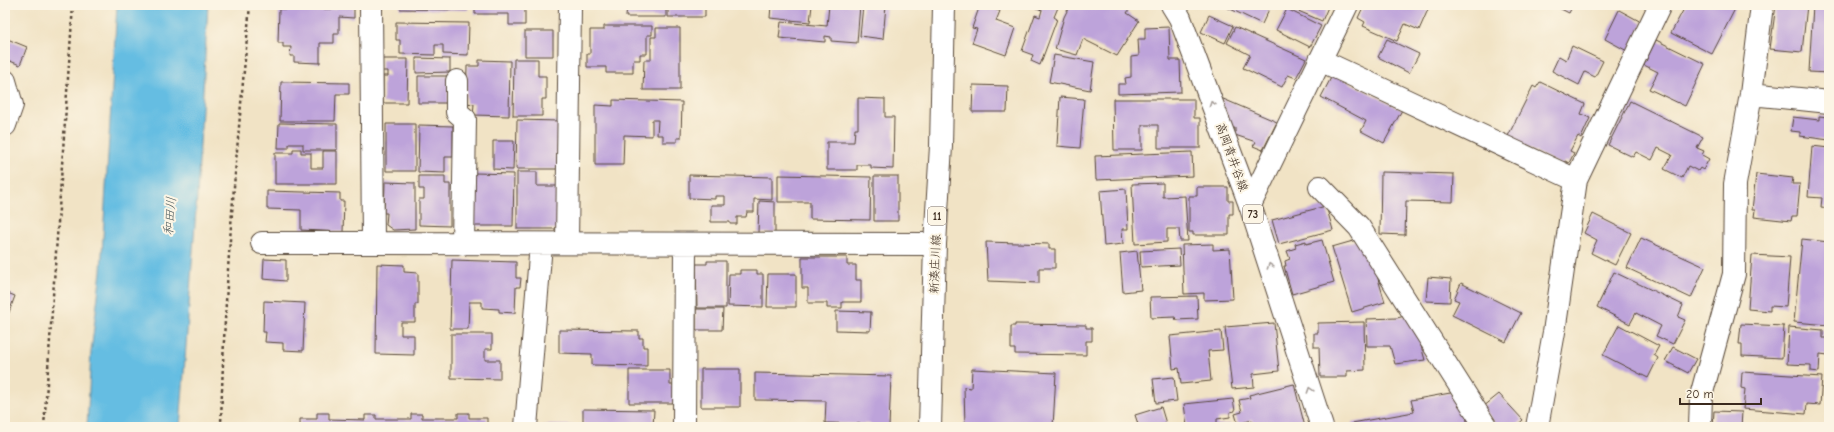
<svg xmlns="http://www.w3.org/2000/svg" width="1834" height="432" font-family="'Comic Neue','Klee One',sans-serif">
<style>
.water{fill:#65bde2;stroke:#507480}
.building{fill:#bda3da}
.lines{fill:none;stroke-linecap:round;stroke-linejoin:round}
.minor-casing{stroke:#564637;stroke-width:24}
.major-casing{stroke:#564637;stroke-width:24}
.path{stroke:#564637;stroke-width:2.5;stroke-dasharray:3 3;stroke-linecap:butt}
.minor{stroke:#fff;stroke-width:22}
.major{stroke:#fff;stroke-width:22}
.oneway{stroke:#a79f9a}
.labels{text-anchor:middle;stroke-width:4;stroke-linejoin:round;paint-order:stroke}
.shield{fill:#fcf5e5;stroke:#75675a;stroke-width:1}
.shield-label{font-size:11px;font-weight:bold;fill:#3b2a1e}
.street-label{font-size:12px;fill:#3b2a1e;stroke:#fcf5e5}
.water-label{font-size:13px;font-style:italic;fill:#485659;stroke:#fcf5e5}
</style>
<rect width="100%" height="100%" fill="#fcf5e5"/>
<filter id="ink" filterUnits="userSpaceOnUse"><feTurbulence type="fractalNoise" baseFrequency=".025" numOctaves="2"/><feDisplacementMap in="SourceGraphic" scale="8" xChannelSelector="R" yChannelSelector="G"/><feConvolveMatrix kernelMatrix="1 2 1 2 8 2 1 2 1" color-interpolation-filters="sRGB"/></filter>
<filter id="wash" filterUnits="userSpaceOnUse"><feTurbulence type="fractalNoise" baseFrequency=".012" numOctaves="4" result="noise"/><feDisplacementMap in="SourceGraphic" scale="16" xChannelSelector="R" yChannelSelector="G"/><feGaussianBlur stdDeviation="0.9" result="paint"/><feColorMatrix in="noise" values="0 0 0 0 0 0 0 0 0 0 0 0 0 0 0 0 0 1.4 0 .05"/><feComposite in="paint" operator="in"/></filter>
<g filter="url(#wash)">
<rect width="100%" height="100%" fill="#f1e3c5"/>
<path class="water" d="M117 5H208L197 196 180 427H87L91 352 101 271Z"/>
<g id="blocks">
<path class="building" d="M337 5H354V18L339 17V34H334V43H320V63L294 62V56H290L291 47H283V43H278L279 9H336Z
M400 5H468V10L400 9Z
M475 5H525V25H509V14H475Z
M627 5H666V17H626Z
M668 5H705V17H668Z
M771 5H812L810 22 770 18Z
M829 5H860L857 43 831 41V37L825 36V42L779 38 781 22 827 26Z
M863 5H886L883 39 860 36Z
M980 5 1000 11 996 21 1015 28 1006 55 972 43 977 29 972 28Z
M1028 5H1059L1054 17 1057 19 1040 65 1031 61 1033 55 1022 51 1035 15 1040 17 1042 10Z
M1070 5H1132L1127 13 1139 21 1117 56 1083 39 1077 55 1055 49 1064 17Z
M1222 5H1271L1262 24Z
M1284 5H1325L1328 7 1322 21Z
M1364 5H1430L1419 30 1405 24 1397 41 1363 26 1365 22 1358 18Z
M1553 5H1573L1569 13Z
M1686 5H1737L1712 54 1671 33Z
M1776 5H1807L1802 52 1770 49Z
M1813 5H1829V73L1809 72Z
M1287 9 1321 26 1310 47 1276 30Z
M1619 10 1643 23 1629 52 1605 39Z
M1209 15 1233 26 1225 43 1201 32Z
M396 22 469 23 468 55 443 54V45H435V55L400 54V40H396Z
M604 26H652V35H647V54H640V60H633V73H606V67H587V54H590V30H604Z
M1169 27 1170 60H1180L1181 92 1118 94V84H1126L1125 78 1131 77V57L1139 56 1138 39H1145V28Z
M1235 27 1306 59 1296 78 1288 75 1282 87 1243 68 1250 55 1227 43Z
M656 28H680V90H643L644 60H651V37H656Z
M525 31H553V56H525Z
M5 38 27 47 20 65 5 59Z
M1387 39 1419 54 1409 73 1378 57Z
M1656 40 1705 64 1685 106 1649 89 1658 72 1644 65Z
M1572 46 1603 61 1595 77 1585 72 1579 85 1552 71 1559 56 1566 60Z
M1054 55 1094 62 1090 90 1049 82Z
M416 58 450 59V72L416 73Z
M382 59H408L407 103H383V76H388V71H382Z
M514 59H538V76H546V99H542V116H513Z
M479 60 510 61 509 116 473 115 474 104 466 103 467 66H479Z
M1333 74 1402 110 1384 143 1361 131 1366 121 1321 97Z
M418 76H448V103H418Z
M281 82 349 83V94H336L335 121H280Z
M1540 82 1585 104 1581 114 1590 118 1581 138 1578 136 1570 151 1574 153 1569 163 1565 161 1562 165 1507 138 1533 86 1536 88Z
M973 85 1008 86 1007 112H972Z
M1060 97 1084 99 1080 148 1057 146Z
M858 98 885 99V117H894L893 169 871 168V165H857V170H827V142H854L855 129H858Z
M1221 98 1277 122 1263 150 1253 146 1256 142 1235 135V128L1231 129Z
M1113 99H1194V118H1200V148H1158V125H1142V150H1114Z
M613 100 682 102 681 138H677V142H663V135H657L658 120H652V136L624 135 623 165H595V105L613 106Z
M1630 101 1703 137 1697 148 1704 151 1702 155 1709 159 1703 170 1700 168 1698 171 1688 166 1682 178 1664 169 1672 155 1658 148 1652 160 1636 152 1633 157 1608 145Z
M1819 116 1829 117V140L1800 136V132L1791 131 1793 117 1819 120Z
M517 120 559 121 558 169H516Z
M279 123 337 124V150H303V144H289V148H278Z
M386 124H415V171H386Z
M419 125 453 126V157H445V173L418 172Z
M493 141H514L513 170 493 169Z
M1812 146 1829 148V208L1821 207 1822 198 1808 197Z
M293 149H301V153H311V168H323V151H337V184H275V153H293Z
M1192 152 1193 176 1096 180 1095 156Z
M517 172H537V186H557V229H517Z
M1381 172 1454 174 1453 202 1406 201 1405 235 1380 234Z
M474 173 514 174 513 226H473Z
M1756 174 1793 178 1792 184H1800L1797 216H1792L1791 221 1754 217 1755 210H1752Z
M689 175 772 177V200L754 199V212H747L746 217H737V224H730V222H711V205H725V196H715V199L689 198Z
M778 175 871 177 870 220 810 219V202H778Z
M419 176H445V184H450V226L419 225V199H424V189H419Z
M874 176H898V221H874Z
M385 182 415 183V229L393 230 386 225 387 213H384Z
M1163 183V197L1185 196 1188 241H1180L1179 229H1167V242L1135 244 1132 184Z
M1197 187H1228V201H1233V214H1229V235H1193V232H1189V196H1197Z
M1126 189 1128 229H1122L1123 244 1104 246 1100 191Z
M267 191 340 193V201H344L343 232 301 230V210L267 209Z
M759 201 775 202V233H758Z
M1326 206 1333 230 1279 244 1272 220Z
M1593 214 1631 233 1615 265 1591 253 1597 240 1584 233Z
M1641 238 1705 267 1691 298 1627 268Z
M1360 239 1369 249 1385 302 1352 312 1332 247Z
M1802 239 1829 242V325L1794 322Z
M1322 240 1334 282 1292 294 1284 266H1286L1285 261 1290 259 1287 251 1296 248 1295 244 1306 241V244Z
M986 242 1049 244V249H1055V268H1039V283L988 281Z
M1213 244V250L1230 249 1233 299 1204 300V293L1184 294 1182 245Z
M1179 249 1180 265 1141 267 1140 251Z
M1137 251 1141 290 1123 292 1120 253Z
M1752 255 1790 257 1786 307 1770 306V311L1748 309Z
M802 257H847V265H856V280H861V302H842V308H827V303H808V288H802Z
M264 259 286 260V281L263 279Z
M452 260 516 262V278H521L520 287H516L515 313 499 312V309L482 308V302H469L468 329H450Z
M707 261H726V308H697L696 264H707Z
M377 264 404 265V272L418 273V304H415V322H401V335H414V355L376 354Z
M740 270H757V274H763V307L728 306 729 274H740Z
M1614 272 1683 305 1678 317 1685 320 1673 344 1656 336 1661 326 1636 313 1630 324 1597 307Z
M768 274H796V307H767Z
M1428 277 1451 279 1450 302 1426 301Z
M1461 283 1521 313 1506 342 1452 315 1459 301 1454 299Z
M5 292 15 296 5 323Z
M1197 296 1198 319 1176 320 1175 317 1151 318 1150 297Z
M264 301 305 303 303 351 283 350V343L265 342 266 332H263Z
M696 309H723L722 330H696Z
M836 311 871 312 870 331 836 330Z
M1412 314 1425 360 1395 364 1390 346H1367L1366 319 1397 318Z
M1364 322 1365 370 1347 371V377H1320L1319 347H1314V333H1318V323Z
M1274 323 1279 371 1253 374 1254 387 1232 389 1225 327Z
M1015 324 1086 325V328H1092V341H1086V355L1015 354V349H1011V326H1015Z
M1741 324 1784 326 1782 358 1742 356V344H1739Z
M1619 325 1659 346 1654 355 1658 358 1648 378 1603 355Z
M1789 327 1823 330V338H1829L1828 355 1820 354 1819 372 1811 371V365L1787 364Z
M559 330 639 331V338H643V347H647V366L592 365V354L559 353Z
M1221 331 1223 350 1208 351 1211 381 1181 384 1179 368 1173 369 1170 336Z
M451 334H492V349H485V360H500V379L451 378Z
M1673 347 1696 359 1688 373 1665 361Z
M701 369H740V407H701Z
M972 369 1056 373 1053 427H965L964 387 971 388Z
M629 370H670V385H674V403H629Z
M1742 372 1822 377 1820 405 1807 404 1806 414 1743 409 1745 389 1741 388Z
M755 373 891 376 889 427H872V424L825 423 826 401 755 400Z
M1174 377 1177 401 1156 403 1153 379Z
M1294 384 1305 427H1254L1252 420 1238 424 1235 414 1242 412 1239 400 1250 398 1249 395Z
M1456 392 1459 406 1464 404 1468 427H1353L1352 423 1414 412 1411 400Z
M1499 394 1523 420 1515 427H1498L1483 407Z
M1233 399 1235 411 1230 412V417L1217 419V425L1230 424V427H1187L1184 404Z
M1161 407 1167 427H1139L1135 415Z
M583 409 654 410 653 427H583Z
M1714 411 1742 412 1741 427H1713Z
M317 413H329V419L365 420V415H376V419H411V414H422V418H458V413H469V418H487V427H300V419H317Z
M543 425H579V427H543Z"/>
</g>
</g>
<g filter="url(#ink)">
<use href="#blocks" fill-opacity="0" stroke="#564637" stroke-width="1"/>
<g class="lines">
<g class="minor-casing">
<path id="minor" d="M371 5 373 243 935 244
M1320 60 1576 180
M5 81 12 105 5 125
M457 81V112L465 119 463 244
M1751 94 1829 102
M1320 187 1359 227 1486 427
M1250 205 1347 5
M262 243H373
M567 243 570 5
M526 427 541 244
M684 427 685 245
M1537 427 1554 332 1576 180 1660 5
M1700 427 1701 396 1734 274 1735 184 1751 94 1762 5"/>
</g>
<g class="major-casing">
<path id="major" d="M1172 5 1180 18 1250 205 1322 427
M930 427 935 244 941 146 944 5"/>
</g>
<path class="path" d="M44 427 73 5
M221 427C224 286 237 146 250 5"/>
<use href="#minor" class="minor"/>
<use href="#major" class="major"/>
</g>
<defs><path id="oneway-chevron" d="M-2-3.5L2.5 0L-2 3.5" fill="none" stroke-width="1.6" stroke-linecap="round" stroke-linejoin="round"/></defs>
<g class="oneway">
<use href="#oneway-chevron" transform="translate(1212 104) rotate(-110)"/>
<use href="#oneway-chevron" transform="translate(1270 266) rotate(-108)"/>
<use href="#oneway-chevron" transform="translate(1310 390) rotate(-108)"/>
</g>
</g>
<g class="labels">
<g class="shield">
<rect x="1243" y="205" width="20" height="18" rx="3"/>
<rect x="928" y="207" width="18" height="18" rx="3"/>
</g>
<g class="shield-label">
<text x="1253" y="218">73</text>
<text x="937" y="220">11</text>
</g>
<g class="street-label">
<text transform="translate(1232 157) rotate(70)" y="4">高岡青井谷線</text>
<text transform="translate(935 264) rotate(-88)" y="4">新湊庄川線</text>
</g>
<g class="water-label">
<text transform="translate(169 216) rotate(-85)" y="5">和田川</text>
</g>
</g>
<rect width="1834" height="432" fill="none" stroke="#fcf5e5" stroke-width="20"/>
<path d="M1680 398v6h81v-6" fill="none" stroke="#3b2a1e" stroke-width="2"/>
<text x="1686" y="398" font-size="12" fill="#3b2a1e" stroke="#fcf5e5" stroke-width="3" paint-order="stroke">20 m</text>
</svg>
